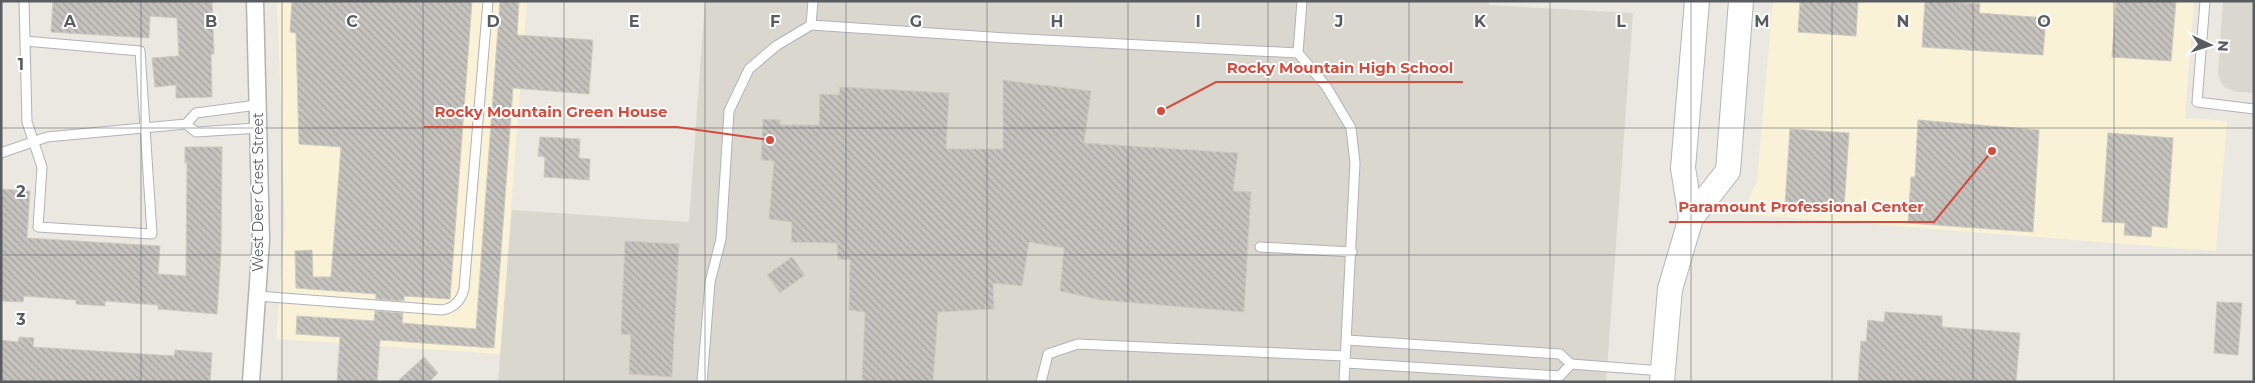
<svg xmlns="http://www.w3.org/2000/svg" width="2255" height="383" font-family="Montserrat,sans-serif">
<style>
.commercial{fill:#f9f2d7}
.education{fill:#dad7cf}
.building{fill:url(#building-back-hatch);stroke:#cecac0}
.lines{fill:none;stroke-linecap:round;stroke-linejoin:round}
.lane-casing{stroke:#b1b3b7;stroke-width:11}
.street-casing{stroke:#b1b3b7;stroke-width:19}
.secondary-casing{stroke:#b2b5ba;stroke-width:26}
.lane{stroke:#fff;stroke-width:9}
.street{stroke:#fff;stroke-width:16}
.secondary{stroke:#fff;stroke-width:24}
.grid{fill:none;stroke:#595c60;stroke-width:1;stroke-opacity:0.55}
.labels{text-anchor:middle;stroke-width:4;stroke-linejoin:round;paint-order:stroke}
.street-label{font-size:14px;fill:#595c60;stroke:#fff}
.grid-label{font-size:16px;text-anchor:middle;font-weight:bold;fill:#595c60;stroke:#fff;stroke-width:4;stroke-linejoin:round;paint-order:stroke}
.leader{fill:none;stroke:#d44c3d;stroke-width:2}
.callout-dot{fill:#d44c3d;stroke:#fff;stroke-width:2}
.callout-label{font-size:15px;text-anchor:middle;font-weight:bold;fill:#d44c3d;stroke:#fff;stroke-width:4;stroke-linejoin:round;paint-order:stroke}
</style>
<defs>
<pattern id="building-back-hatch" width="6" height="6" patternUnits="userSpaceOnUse" patternTransform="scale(1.25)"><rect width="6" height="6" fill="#c6c3be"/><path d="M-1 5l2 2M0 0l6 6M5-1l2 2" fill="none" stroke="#a4a29e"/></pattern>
</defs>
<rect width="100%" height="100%" fill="#eae8e0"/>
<path class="commercial" d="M277 1H527L500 354 276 339 285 223Z
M1773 1H2194L2185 118 2227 121 2216 251 1742 214 1757 181Z"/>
<path class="education" d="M705 1H1489V5L1633 13 1606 382H498L512 210 689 222Z
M2223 1H2254V93L2237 92 2226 88 2221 83 2218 74Z"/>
<path class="building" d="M53 1H212L214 54H211L212 97 176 98V85L155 87 152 58 179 56 177 18 150 16 149 38 51 32Z
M292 1H472L450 299 404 296V301L376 299V294L296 288 295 251 312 250 313 277H331L341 147 299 144 296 33 290 32Z
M500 1H519L517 35 593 40 589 94 513 88 494 348 380 340 377 382H337L340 337 296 334 297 316 374 321 375 311 403 313 402 323 476 329Z
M1800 1H1858L1856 36 1798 32Z
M1925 1 1980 4 1979 13 2046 18 2043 55 1922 47Z
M2116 1H2176L2171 61 2112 57Z
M1003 80 1091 91 1084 143 1238 153 1233 191 1251 192 1244 312 1101 300 1060 291 1064 248 1029 242 1022 286 993 283 994 309 938 312 933 382H862L865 312 849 310 850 260 838 259 837 243 791 242 792 222 769 219 774 161 761 160 763 119 780 120V125H819L820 94 839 95 840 87 949 93 946 149H1003Z
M1918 120 2039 130 2033 232 1908 223 1911 177H1915Z
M1790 129 1849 133 1844 208 1785 204Z
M2108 133 2173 138 2167 228 2152 226 2151 237 2124 235 2125 223 2102 222Z
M540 137 580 139 579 158 590 159 589 180 544 177 545 157 538 156Z
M185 147H222L221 253 217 314 158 309V305L105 301V306L76 304V300L24 296 23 302 1 301V189L30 191 27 238 160 246 158 274 186 276 187 163H185Z
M625 241 679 244 672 377 629 374 631 335 621 334Z
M792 257 805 275 780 293 767 275Z
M2217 302 2242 303 2238 355 2214 353Z
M1885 312 1942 316V327L2020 333 2016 382H1858L1861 341 1866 342 1868 320 1884 322Z
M19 337 34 338 33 347 174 356 175 350 212 353 210 382H1V340L18 342Z
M424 357 438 373 429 382H397Z"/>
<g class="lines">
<g class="lane-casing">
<path id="lane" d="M24 1 27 122 42 167 38 227 152 234 140 51 25 41
M2205 1 2197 102 2254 109
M811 25 1006 38 1298 53 1326 86 1351 128 1355 163 1344 382
M1298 53 1302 1
M257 105 196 113 186 124 196 132 258 128
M1 153 47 137 186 124
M1260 247 1352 252
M257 296 442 310C454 308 461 301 464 289L488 1
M1347 340 1560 354 1571 364 1662 371
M1346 363 1560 376 1571 364
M702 382 710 282 721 239 729 111 749 69 776 46 811 25 813 1
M1041 382 1048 354 1078 344 1345 356"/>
</g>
<g class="street-casing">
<path id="street" d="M251 382 261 240 255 1"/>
</g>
<g class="secondary-casing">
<path id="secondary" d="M1691 218 1683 168 1697 1
M1662 382 1670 289 1691 218 1728 171 1741 1"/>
</g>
<use href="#lane" class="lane"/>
<use href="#street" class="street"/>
<use href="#secondary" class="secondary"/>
</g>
<path class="grid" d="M141 1V382M282 1V382M423 1V382M564 1V382M705 1V382M846 1V382M987 1V382M1128 1V382M1268 1V382M1409 1V382M1550 1V382M1691 1V382M1832 1V382M1973 1V382M2114 1V382M1 128H2254M1 255H2254"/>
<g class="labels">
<g class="street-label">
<text transform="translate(258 192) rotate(-90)" y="5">West Deer Crest Street</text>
</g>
</g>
<g class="grid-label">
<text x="70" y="27">A</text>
<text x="211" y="27">B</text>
<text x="352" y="27">C</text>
<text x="493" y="27">D</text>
<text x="634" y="27">E</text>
<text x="775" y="27">F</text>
<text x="916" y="27">G</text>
<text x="1057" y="27">H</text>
<text x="1198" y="27">I</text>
<text x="1339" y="27">J</text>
<text x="1480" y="27">K</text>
<text x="1621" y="27">L</text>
<text x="1762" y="27">M</text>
<text x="1903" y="27">N</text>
<text x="2044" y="27">O</text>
<text x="21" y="70">1</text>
<text x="21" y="197">2</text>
<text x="21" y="325">3</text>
</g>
<path class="leader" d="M1161 111L1216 82H1463M770 140L677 127H424M1992 151L1934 222H1669"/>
<g class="callout-dot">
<circle cx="1161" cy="111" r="5"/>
<circle cx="770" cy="140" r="5"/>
<circle cx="1992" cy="151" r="5"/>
</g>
<g class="callout-label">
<text x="1340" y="73">Rocky Mountain High School</text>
<text x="551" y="117">Rocky Mountain Green House</text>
<text x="1801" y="212">Paramount Professional Center</text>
</g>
<rect width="2255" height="383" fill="none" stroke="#595c60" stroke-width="5"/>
<g transform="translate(2210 45) rotate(94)" stroke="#ffffff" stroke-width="4" paint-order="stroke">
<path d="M0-4L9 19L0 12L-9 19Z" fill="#595c60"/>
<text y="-8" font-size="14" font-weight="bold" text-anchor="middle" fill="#595c60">N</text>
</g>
</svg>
